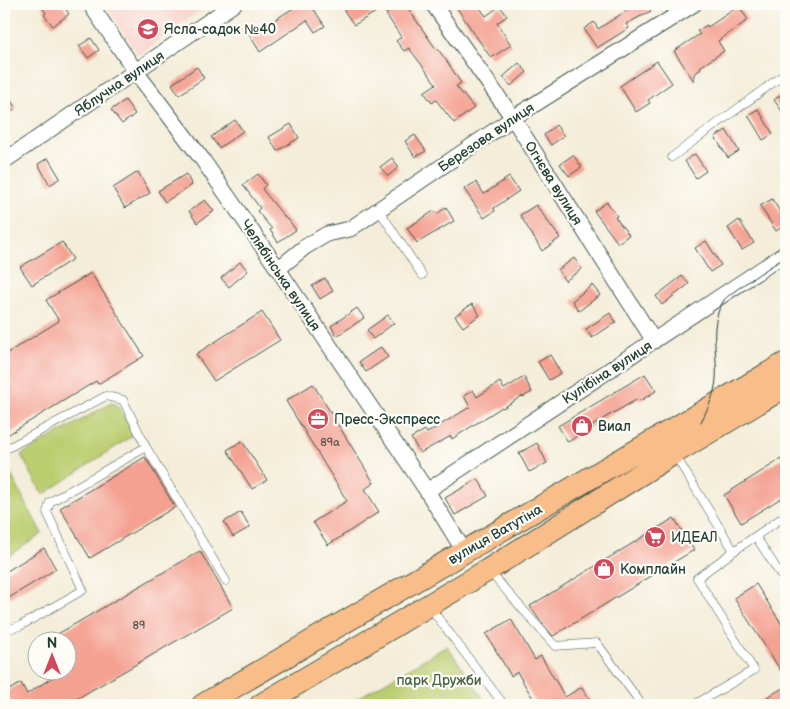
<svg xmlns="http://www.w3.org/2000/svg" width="790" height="709" font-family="'Balsamiq Sans',sans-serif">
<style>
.built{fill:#f7d1c8}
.green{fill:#bccd70;stroke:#6e8552}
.building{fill:#f4a192}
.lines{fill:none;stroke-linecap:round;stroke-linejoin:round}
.service-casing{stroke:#3f574d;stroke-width:9}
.minor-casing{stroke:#3f574d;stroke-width:17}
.primary-casing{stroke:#3f574d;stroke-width:24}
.service{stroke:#fff;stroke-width:8}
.minor{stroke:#fff;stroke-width:15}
.primary{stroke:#f8bd89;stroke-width:22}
.tram{stroke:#1f3d34;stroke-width:1}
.labels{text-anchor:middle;stroke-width:4.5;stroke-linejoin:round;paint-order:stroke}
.number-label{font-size:11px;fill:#54564c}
.poi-label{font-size:14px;fill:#1f3d34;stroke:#fdfcf7;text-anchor:start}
.street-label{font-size:14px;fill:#1f3d34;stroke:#fdfcf7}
.park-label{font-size:14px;fill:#466143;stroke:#fdfcf7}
</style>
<rect width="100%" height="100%" fill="#fdfcf7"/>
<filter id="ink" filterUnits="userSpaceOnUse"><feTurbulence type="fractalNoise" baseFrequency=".02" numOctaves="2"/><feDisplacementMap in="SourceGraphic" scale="10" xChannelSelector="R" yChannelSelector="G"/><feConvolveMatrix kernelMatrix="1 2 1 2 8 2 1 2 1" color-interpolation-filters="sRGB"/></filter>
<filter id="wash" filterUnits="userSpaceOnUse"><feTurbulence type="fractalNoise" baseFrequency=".0096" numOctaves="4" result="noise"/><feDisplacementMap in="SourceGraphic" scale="20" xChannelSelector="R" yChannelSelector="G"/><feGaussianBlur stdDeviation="1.12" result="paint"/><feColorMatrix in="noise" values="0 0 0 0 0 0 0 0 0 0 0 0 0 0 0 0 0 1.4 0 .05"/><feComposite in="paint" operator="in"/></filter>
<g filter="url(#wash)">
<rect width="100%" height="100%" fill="#f4edd9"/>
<path class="built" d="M105 4H209L138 55Z"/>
<path class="green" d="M111 403 116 404 135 434 43 495 21 455Z
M4 465H6L42 534 4 559Z
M447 646 488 705H346Z"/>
<g id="blocks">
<path class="building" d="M40 4H62L69 14 53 26 44 15 46 13Z
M300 4H310L325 26 315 32 307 20 260 52 249 34 259 28 260 29Z
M352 4H371L376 12 354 25 343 9Z
M400 4H405L436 49 437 48 446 60 461 83 456 86 474 108 454 123 436 100 432 103 424 92 436 84 409 48 404 51 396 41 401 37 386 14Z
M454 4H477L486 16 500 6 507 16 497 23 511 45 491 58Z
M637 4H647L651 11 626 24 629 28 597 48 584 29 594 22 598 29Z
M739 6 748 20 718 41 724 51 700 67 701 69 694 74V81L674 51 700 34 697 31 707 25 708 27Z
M91 38 99 50 88 58 79 46Z
M657 61 672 83 648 100 650 103 636 112 620 86Z
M519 63 527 72 511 86 503 77Z
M197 67 204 78 179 95 172 84Z
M786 90V117L774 100Z
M4 91 16 108 4 117Z
M125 100 135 114 122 124 111 110Z
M758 109 773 134 763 140 748 115Z
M235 120 243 131 219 148 211 137Z
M291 124 299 138 277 151 269 137Z
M556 125 564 136 551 145 544 135Z
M726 130 739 151 728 158 715 137Z
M415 135 426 151 415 157 405 141Z
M695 154 706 171 696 178 685 161Z
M573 155 582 167 569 176 560 164Z
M48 158 60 178 50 185 38 164Z
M392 158 399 167 388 176 380 167Z
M138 172 150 193 125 208 113 188Z
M186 174 192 185 165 202 158 191Z
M258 174 266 185 262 189 287 220 288 219 296 230 278 242 270 230 272 229 257 211 260 208 243 185Z
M509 177 519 191 494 208 495 211 484 218 464 189 476 182 484 194Z
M772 199 786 221V224L776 231 760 206Z
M205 200 214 211 197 223 189 211Z
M607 202 617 216 615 217 629 235 618 243 594 211Z
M536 205 560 238 542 251 520 215Z
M446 207 454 221 417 243 407 228 434 211 437 214Z
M739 220 754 243 742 250 728 228Z
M706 241 721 265 710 272 695 248Z
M62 242 73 259 32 285 20 267Z
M574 258 582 269 565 281 558 270Z
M240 262 248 271 229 287 221 278Z
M91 273 144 356 98 384 96 381 4 437V355L59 321 46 300Z
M682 276 689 284 662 305 656 296Z
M325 278 333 291 320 299 312 286Z
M592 285 600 295 579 311 572 301Z
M472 304 480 315 463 327 455 316Z
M357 308 364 318 337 336 331 326Z
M262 312 280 340 214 381 196 354Z
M610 313 616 322 592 338 586 329Z
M388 315 394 323 373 339 367 330Z
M381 347 388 357 366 372 359 362Z
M550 355 561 373 549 380 538 362Z
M645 374 656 391 640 401 638 399 606 417 568 442 558 426Z
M524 377 532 392 523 397 522 396 503 408 502 407 452 439 451 436 420 453 411 438 425 430 427 433 470 407 464 396 473 390 477 397 500 382 504 389Z
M313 384 374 483 365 489 379 512 328 545 313 522 347 501 286 401Z
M242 441 267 480 252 489 227 450Z
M537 443 547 463 529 472 519 453Z
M786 456V495L741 523 724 495Z
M145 457 175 507 90 558 60 508Z
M478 479 488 496 455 515 445 498Z
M241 512 250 527 233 537 224 522Z
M674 518 694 550 553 636 538 618 530 606Z
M44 548 56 569 4 601V573Z
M200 551 233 608 66 705H4V693L21 683 27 694 56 675 54 672H68V642H44Z
M756 584 786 631V679L734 598Z
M511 619 535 660 541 656 565 697 582 687 593 705H537L517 672 511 676 486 634Z
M786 686V705H754Z"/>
</g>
</g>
<g filter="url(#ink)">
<use href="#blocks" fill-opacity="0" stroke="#3f574d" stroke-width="1"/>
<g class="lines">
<g class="service-casing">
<path id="service" d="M672 157 786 73
M379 210 422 275
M4 450 106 396 123 400 146 447 226 581
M675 455 734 551 697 578 754 670 694 705
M756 537 786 583
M734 551 786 515
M489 571 555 646 597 643 642 705
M429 606 504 705
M4 630 20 626 83 590 47 512 50 502 146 447"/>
</g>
<g class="minor-casing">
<path id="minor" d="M90 4 136 72 202 159 278 269 427 491 464 551
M433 4 513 118 654 341
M4 161 234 4
M278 269 305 247 327 234 350 229 513 118 694 4
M427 491 786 253"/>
</g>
<g class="primary-casing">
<path id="primary" d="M203 705 786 363
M261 705 488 570 674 453 786 386"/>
</g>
<use href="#service" class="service"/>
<use href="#minor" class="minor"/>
<use href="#primary" class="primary"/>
<path class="tram" d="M701 422C708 408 715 394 716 379 718 352 708 325 724 300 728 294 777 262 786 257"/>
</g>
</g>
<defs>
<g id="school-disc" transform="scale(1.125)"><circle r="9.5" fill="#d1495b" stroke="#fdfcf7"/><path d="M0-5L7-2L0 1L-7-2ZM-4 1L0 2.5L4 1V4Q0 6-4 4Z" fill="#fff"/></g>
<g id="office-disc" transform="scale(1.125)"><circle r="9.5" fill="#d1495b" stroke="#fdfcf7"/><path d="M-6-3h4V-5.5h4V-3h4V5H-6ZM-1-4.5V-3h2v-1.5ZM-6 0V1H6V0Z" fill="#fff"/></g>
<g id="shop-disc" transform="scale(1.125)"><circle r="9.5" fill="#d1495b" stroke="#fdfcf7"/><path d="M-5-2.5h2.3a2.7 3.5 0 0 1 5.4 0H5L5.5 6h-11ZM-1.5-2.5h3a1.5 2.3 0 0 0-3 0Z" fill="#fff"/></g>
<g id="supermarket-disc" transform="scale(1.125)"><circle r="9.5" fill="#d1495b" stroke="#fdfcf7"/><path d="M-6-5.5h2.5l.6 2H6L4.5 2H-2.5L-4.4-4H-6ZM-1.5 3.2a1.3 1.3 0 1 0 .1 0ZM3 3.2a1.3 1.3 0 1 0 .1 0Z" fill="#fff"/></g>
</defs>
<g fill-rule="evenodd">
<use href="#school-disc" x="148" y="29"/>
<use href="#office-disc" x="318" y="419"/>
<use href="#shop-disc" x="582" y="426"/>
<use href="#supermarket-disc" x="655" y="537"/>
<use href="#shop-disc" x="604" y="569"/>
</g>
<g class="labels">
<g class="number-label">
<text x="330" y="446">89а</text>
<text x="139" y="629">89</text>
</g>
<g class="poi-label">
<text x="164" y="34">Ясла-садок №40</text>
<text x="334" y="424">Пресс-Экспресс</text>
<text x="598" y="431">Виал</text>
<text x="671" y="542">ИДЕАЛ</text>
<text x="620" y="574">Комплайн</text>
</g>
<g class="street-label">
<text transform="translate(119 83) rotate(-34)" y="5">Яблучна вулиця</text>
<text transform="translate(486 137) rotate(-34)" y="5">Березова вулиця</text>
<text transform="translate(554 183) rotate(58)" y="5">Огнєва вулиця</text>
<text transform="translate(281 275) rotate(56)" y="5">Челябінська вулиця</text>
<text transform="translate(607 372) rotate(-33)" y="5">Кулібіна вулиця</text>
<text transform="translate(495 534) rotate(-30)" y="5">вулиця Ватутіна</text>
</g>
<g class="park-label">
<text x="439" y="685">парк Дружби</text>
</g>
</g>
<rect width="790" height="709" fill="none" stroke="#fdfcf7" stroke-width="20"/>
<g transform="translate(52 656)"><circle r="24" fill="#fdfcf7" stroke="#a4b0a9"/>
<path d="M0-4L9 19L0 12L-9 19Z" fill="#d1495b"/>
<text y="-8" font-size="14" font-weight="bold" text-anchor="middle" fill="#1f3d34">N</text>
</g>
</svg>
